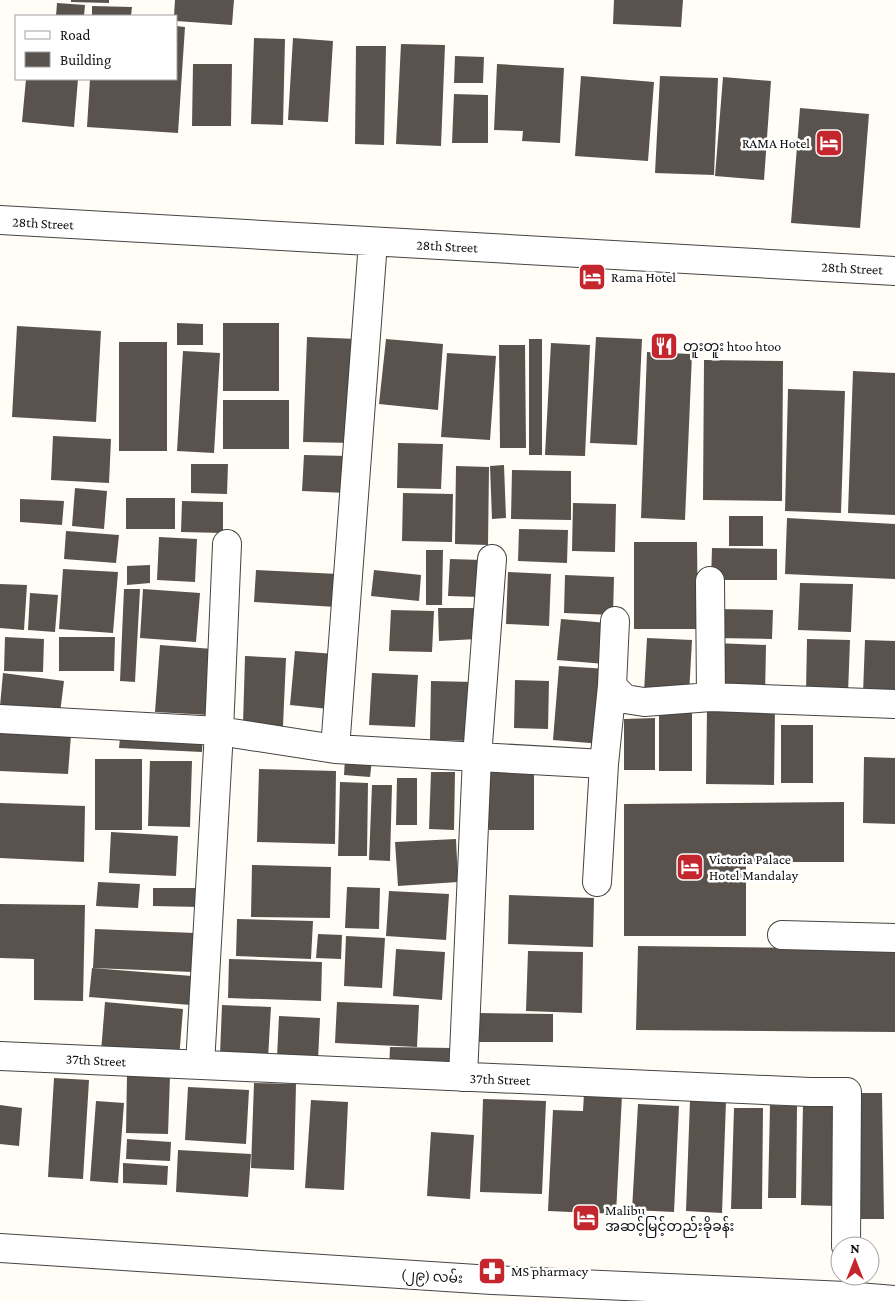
<svg xmlns="http://www.w3.org/2000/svg" width="895" height="1301" font-family="'Crimson Pro','Noto Sans Myanmar',serif">
<style>
.building{fill:#5a524d}
.lines{fill:none;stroke-linecap:round;stroke-linejoin:round}
.minor-casing{stroke:#444;stroke-width:30}
.minor{stroke:#fff;stroke-width:28}
.labels{text-anchor:middle;stroke-width:5;stroke-linejoin:round;paint-order:stroke}
.poi-label{font-size:14px;fill:#111;stroke:#fff;text-anchor:start}
.street-label{font-size:14px;fill:#111;stroke:#fff}
</style>
<rect width="100%" height="100%" fill="#fffdf5"/>
<path class="building" d="M71 0H109V3L71 2Z
M175 0H234L232 25 176 21V16H174Z
M614 0H683L681 27 613 24Z
M57 3 85 5 84 16H56Z
M92 6 132 7 131 16H92Z
M176 26 185 27 178 133 87 127 90 79H176Z
M254 38 285 39 283 125 251 124Z
M293 38 333 41 328 122 288 120Z
M401 44 445 45 441 146 396 144Z
M356 46H386L384 145 355 144Z
M455 56 484 57 483 83H454Z
M193 64H232L231 126H192Z
M497 64 564 68 560 143 522 141 523 131 494 130Z
M581 76 654 82 648 161 575 156Z
M660 76 718 78 714 175 655 173Z
M723 77 771 81 764 180 715 176Z
M26 79H78L74 127 22 122Z
M454 94 488 95V143H452Z
M800 108 869 114 860 228 791 223Z
M177 323 203 324V345H177Z
M223 323H279V391H223Z
M17 326 101 331 96 422 12 417Z
M307 337 358 339 354 443 303 442Z
M596 337 642 339 637 445 590 443Z
M386 339 443 344 438 410 379 404Z
M529 339H542V455H529Z
M119 342H167V451H119Z
M551 343 590 345 585 456 545 455Z
M499 345H525L526 448H500Z
M183 351 220 353 214 453 177 451Z
M647 352 692 354 685 520 641 518Z
M447 353 496 356 490 440 441 437Z
M704 360 783 361 782 501 703 500Z
M853 371 895 373V515L848 513Z
M788 389 845 391 841 513 785 511Z
M223 400H289V449H223Z
M53 436 111 439 109 483 51 480Z
M398 443 443 444 441 489 397 488Z
M304 455 349 456 347 493 302 491Z
M191 464H228L227 494 191 493Z
M504 465 506 518 492 519 490 466Z
M456 466 489 467 488 545 455 544Z
M512 470 571 471V520L511 519Z
M75 488 107 491 104 529 72 526Z
M403 493 453 494 452 542 402 541Z
M126 498H175V529H126Z
M20 499 64 501 62 525 20 522Z
M182 501 223 502V533L181 532Z
M573 503 616 504 615 552 572 551Z
M729 516H763V546H729Z
M787 518 895 524V579L785 574Z
M519 529 568 530 567 563 518 561Z
M66 531 119 535 116 563 64 559Z
M159 537 197 539 195 582 157 580Z
M634 542H697L698 629H634Z
M712 548 777 549V580H711Z
M426 550H443L442 605H426Z
M450 559 482 560 480 597 448 596Z
M150 565V583L127 585V566Z
M63 569 118 572 113 633 59 629Z
M256 570 338 574 336 607 254 602Z
M374 570 421 575 419 601 371 596Z
M508 572 551 574 549 626 506 624Z
M565 575 614 577 613 615 564 613Z
M800 583 853 584 851 632 798 630Z
M0 584 27 585 24 630 0 628Z
M124 589H140L135 682 120 681Z
M143 589 200 593 196 642 140 638Z
M30 593 58 595 55 632 28 630Z
M438 608H477V639L439 641Z
M716 609 773 610 772 639 715 638Z
M391 610 434 611 432 652 389 651Z
M561 619 608 623 605 664 557 660Z
M5 637 44 639 43 672 4 671Z
M59 637H115L114 671H59Z
M647 638 692 640 689 694 644 692Z
M807 639 850 640 848 693 806 692Z
M865 640 895 641V695L863 694Z
M715 643 766 645 765 697 714 696Z
M160 645 213 649 209 715 155 712Z
M295 651 335 654 329 709 290 705Z
M245 656 286 658 283 726 243 725Z
M559 666 608 669 602 744 553 740Z
M3 673 64 681 60 713 0 706Z
M372 673 418 675 415 727 369 725Z
M515 680 549 681 548 729 514 728Z
M431 681 474 682 473 741 430 740Z
M707 709H775L774 785 706 784Z
M659 713H692V771H659Z
M655 718V770H624V719Z
M781 725H813V783H781Z
M121 729 203 733 202 752 119 748Z
M0 731 71 735 68 774 0 771Z
M864 757 895 758V824L863 823Z
M345 758 372 760 370 777 344 775Z
M95 759H142V830H95Z
M150 761H192L190 827 148 826Z
M259 769 336 771 335 844 257 842Z
M489 770H534V830H489Z
M431 772H455L454 830 429 829Z
M397 778H417V825H396Z
M340 782 368 783 367 856H338Z
M372 785H392L390 861 369 860Z
M844 802V862H746V936H624V804Z
M0 803 85 806 84 862 0 858Z
M111 832 178 836 176 876 109 873Z
M456 839 458 882 398 886 395 842Z
M252 865 331 867 330 918 251 917Z
M98 882 140 884 138 908 96 906Z
M347 887 380 888 379 929 345 928Z
M153 888H200V907L153 906Z
M389 891 449 894 446 940 386 936Z
M509 895 594 898 593 947 508 944Z
M0 904 85 905 83 1001 34 1000V959L0 958Z
M237 919 313 921 311 959 236 956Z
M95 929 195 933 193 972 93 968Z
M318 934 342 935 341 959 316 958Z
M346 936 385 938 382 988 344 986Z
M638 946 895 949V1032L636 1030Z
M396 949 445 952 442 1000 393 996Z
M528 951 583 952 582 1013 526 1011Z
M229 959 322 962 321 1001 228 998Z
M92 968 192 976 191 1005 89 997Z
M105 1002 183 1009 179 1059 101 1052Z
M337 1002 419 1005 417 1047 335 1043Z
M222 1005 271 1007 268 1058 220 1055Z
M477 1013 553 1014V1042H477Z
M279 1016 320 1018 318 1060 277 1058Z
M390 1047 452 1048 451 1073 389 1071Z
M127 1075 170 1076 168 1134 126 1133Z
M54 1078 89 1080 83 1179 48 1177Z
M254 1083 296 1084 294 1170 251 1168Z
M188 1087 249 1090 246 1144 185 1140Z
M584 1093 622 1095 616 1214 548 1211 553 1110 583 1111Z
M853 1093H882L884 1219H854Z
M483 1099 546 1101 542 1194 480 1192Z
M311 1100 348 1102 344 1190 305 1188Z
M690 1100 726 1101 722 1213 686 1211Z
M96 1101 124 1103 118 1183 90 1181Z
M638 1104 679 1106 674 1212 632 1210Z
M803 1104 839 1106 836 1206 801 1205Z
M0 1105 22 1108 19 1146 0 1144Z
M770 1105 797 1106 796 1198H768Z
M734 1108H763L762 1209H731Z
M431 1132 474 1135 470 1199 427 1196Z
M127 1139 171 1142 170 1161 126 1159Z
M178 1150 251 1154 248 1197 176 1192Z
M123 1163 168 1166 167 1185 123 1183Z"/>
<g class="lines">
<g class="minor-casing">
<path id="minor" d="M0 220 895 271
M710 581 711 697
M615 621 612 686 625 699 644 702 711 697 895 704
M0 719 219 731 335 749 604 764 612 686
M335 749 373 242
M597 882 604 764
M782 935 895 938
M0 1056 810 1092H847L846 1246
M200 1065 219 731 227 544
M463 1077 477 757 492 559
M0 1248 492 1280 846 1296 895 1300"/>
</g>
<use href="#minor" class="minor"/>
</g>
<defs>
<g id="hotel-square" transform="scale(1.4375)"><rect x="-9" y="-9" width="18" height="18" rx="4" fill="#c4262e" stroke="#fff"/><path d="M-6-4.5h1.5V1H6V5H4.5V3h-9V5H-6ZM-4 0a1.8 1.8 0 1 1 3.6 0ZM.5 0V-2.5h3Q6-2.5 6 0Z" fill="#fff"/></g>
<g id="restaurant-square" transform="scale(1.4375)"><rect x="-9" y="-9" width="18" height="18" rx="4" fill="#c4262e" stroke="#fff"/><path d="M-5-6h1v4h1v-4h1v4h1v-4h1v5L-1.5 .5V6h-2V.5L-5-1ZM5-6V6H3V1.5H1.5Q1.5-4 5-6Z" fill="#fff"/></g>
<g id="pharmacy-square" transform="scale(1.4375)"><rect x="-9" y="-9" width="18" height="18" rx="4" fill="#c4262e" stroke="#fff"/><path d="M-2-6h4v4h4v4h-4v4h-4v-4h-4v-4h4Z" fill="#fff"/></g>
</defs>
<g fill-rule="evenodd">
<use href="#hotel-square" x="829" y="143"/>
<use href="#hotel-square" x="592" y="277"/>
<use href="#restaurant-square" x="664" y="346"/>
<use href="#hotel-square" x="690" y="867"/>
<use href="#hotel-square" x="586" y="1218"/>
<use href="#pharmacy-square" x="492" y="1271"/>
</g>
<g class="labels">
<g class="poi-label">
<text x="810" y="148" text-anchor="end">RAMA Hotel</text>
<text x="611" y="282">Rama Hotel</text>
<text x="683" y="351">တူးတူး htoo htoo</text>
<text x="709" y="864">Victoria Palace<tspan x="709" dy="16">Hotel Mandalay</tspan></text>
<text x="605" y="1215">Malibu<tspan x="605" dy="16">အဆင့်မြင့်တည်းခိုခန်း</tspan></text>
<text x="511" y="1276">MS pharmacy</text>
</g>
<g class="street-label">
<text transform="translate(43 223) rotate(3)" y="5">28th Street</text>
<text transform="translate(447 246) rotate(3)" y="5">28th Street</text>
<text transform="translate(852 268) rotate(3)" y="5">28th Street</text>
<text transform="translate(96 1060) rotate(3)" y="5">37th Street</text>
<text transform="translate(500 1079) rotate(2)" y="5">37th Street</text>
<text transform="translate(432 1276) rotate(4)" y="5">(၂၉) လမ်း</text>
</g>
</g>
<rect x="15" y="15" width="162" height="65" fill="#ffffff" stroke="#a0a0a0"/>
<rect x="25" y="31" width="25" height="8" fill="#ffffff" stroke="#a0a0a0"/>
<text x="60" y="40" font-size="15" fill="#111111">Road</text>
<rect x="25" y="52" width="25" height="15" fill="#5a524d" stroke="#a0a0a0"/>
<text x="60" y="65" font-size="15" fill="#111111">Building</text>
<g transform="translate(855 1261)"><circle r="24" fill="#ffffff" stroke="#a0a0a0"/>
<path d="M0-4L9 19L0 12L-9 19Z" fill="#c4262e"/>
<text y="-8" font-size="14" font-weight="bold" text-anchor="middle" fill="#111111">N</text>
</g>
</svg>
